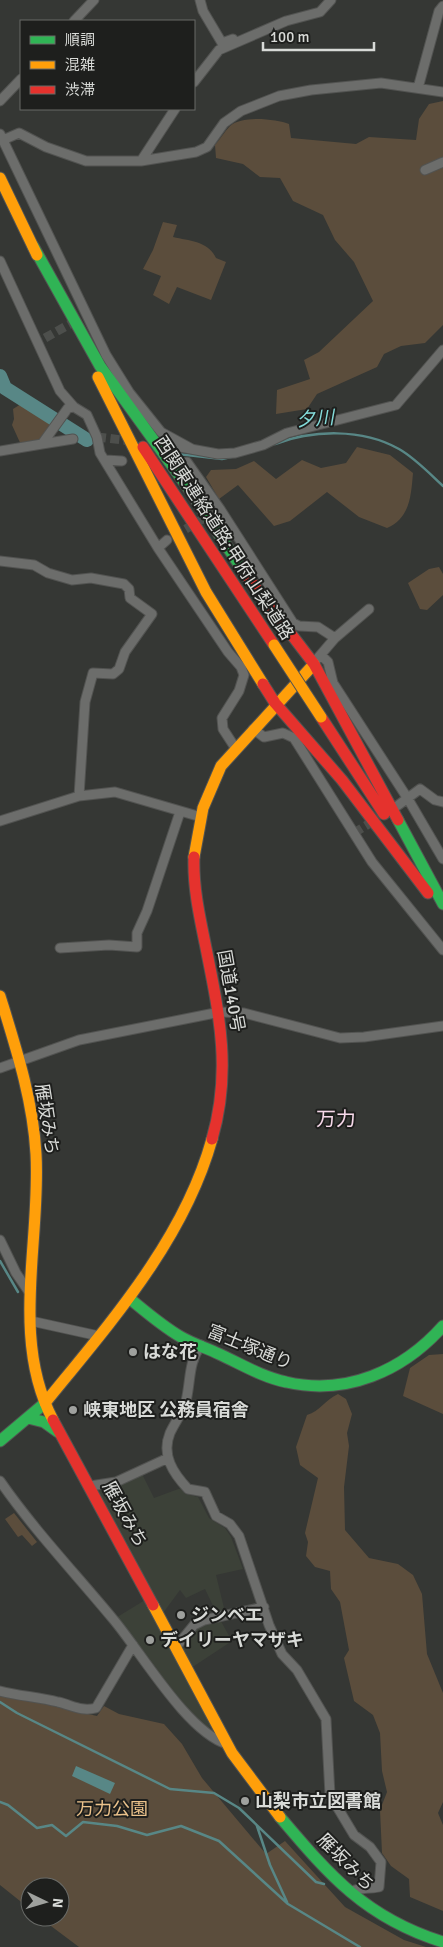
<svg xmlns="http://www.w3.org/2000/svg" width="443" height="1947" font-family="Signika,'Noto Sans JP',sans-serif">
<style>
.built{fill:#3c4138}
.green{fill:#5b4d3c}
.water{fill:#588786}
.lines{fill:none;stroke-linecap:round;stroke-linejoin:round}
.stream{stroke:#588786;stroke-width:2.5}
.river{stroke:#588786;stroke-width:14}
.street-tunnel{stroke:#4d4f4c;stroke-width:9;stroke-dasharray:9 4.5;stroke-linecap:butt}
.street-casing{stroke:#525351;stroke-width:11}
.fast-casing{stroke:#525351;stroke-width:13}
.slow-casing{stroke:#525351;stroke-width:13}
.jam-casing{stroke:#525351;stroke-width:13}
.street{stroke:#6c6d6b;stroke-width:9}
.fast{stroke:#30b455;stroke-width:11}
.slow{stroke:#ff9f0a;stroke-width:11}
.jam{stroke:#e5322d;stroke-width:11}
.slow-bridge-casing{stroke:#525351;stroke-width:13;stroke-linecap:butt}
.slow-bridge{stroke:#ff9f0a;stroke-width:11}
.poi-dot{fill:#9fa19e;stroke:#1e1f1d;stroke-width:2}
.labels{text-anchor:middle;stroke-width:4;stroke-linejoin:round;paint-order:stroke}
.street-label{font-size:18px;fill:#d8dad7;stroke:#1e1f1d}
.poi-label{font-size:18px;font-weight:bold;fill:#d8dad7;stroke:#1e1f1d;text-anchor:start}
.park-label{font-size:18px;fill:#ebc28b;stroke:#1e1f1d}
.water-label{font-size:19px;font-style:italic;fill:#84dcda;stroke:#1e1f1d}
.quarter-label{font-size:20px;fill:#f7d9ea;stroke:#1e1f1d}
</style>
<rect width="100%" height="100%" fill="#353734"/>
<path class="built" d="M140 1470 154 1498 181 1488 186 1494 198 1497 209 1518 225 1528 231 1537 243 1569 216 1575 225 1612 217 1614 205 1589 186 1598 180 1590 163 1613 94 1487Z
M150 1597 227 1744 183 1710 114 1619Z
M218 1616 232 1641 191 1668 182 1647 195 1628Z"/>
<path class="green" d="M443 101V325L425 343 401 346 384 354 377 367 317 394 307 409 276 414 277 390 310 379 304 360 319 352 373 301 354 262 335 240 323 215 293 201 280 178 260 177 243 164 216 158 215 145C220 139 225 131 230 126 242 115 276 119 289 124L291 138 356 144 369 137 416 140 419 119 429 104Z
M163 222 177 225 173 237C190 241 208 241 216 258L226 262 211 300 177 287 169 304 153 295 161 276 143 269 153 250Z
M21 404 54 427 42 444 22 447 12 425 14 419 13 409Z
M357 447 390 455 413 473C411 496 410 518 387 528L359 517 327 492 290 521 274 526 238 485 219 499 206 477 211 470 236 469 254 461 276 479 302 460 321 468 346 463Z
M439 567 443 574V595L427 610 420 609 408 583 429 569Z
M443 1354V1414L403 1396 410 1368 429 1355Z
M338 1394 346 1399 352 1414 347 1433 349 1446 344 1487 345 1530 369 1558 398 1564 413 1575 422 1594 427 1654 443 1693V1802L438 1813 443 1825V1911L410 1897 409 1879 391 1866 382 1853 380 1810 387 1792 382 1771 380 1733 373 1715 354 1701 344 1658 349 1650 340 1602 331 1589 330 1571 315 1567 306 1556 308 1542 305 1533 318 1478 300 1465 296 1447 307 1415C320 1411 325 1400 338 1394Z
M14 1513 37 1542 32 1546 22 1535 18 1537 5 1519Z
M0 1694 97 1716 104 1706 119 1714 164 1724 182 1744 202 1778 266 1854 285 1841 345 1907 404 1940 426 1947H79L39 1917H60V1887H30V1909L0 1885Z"/>
<path class="water" d="M76 1766 115 1783 110 1794 72 1776Z"/>
<g class="lines">
<path class="stream" d="M275 444C312 430 362 428 399 449 415 458 430 474 443 486
M178 454 222 459 231 457
M0 1261 18 1292
M0 1702 17 1713 170 1789 214 1793 239 1808 316 1882 324 1884
M0 1802 8 1805 37 1828 52 1825 66 1836 83 1822 117 1826 147 1835 181 1826 219 1841 288 1904 360 1947
M257 1826 270 1865 287 1902"/>
<path class="river" d="M0 376 5 388 87 440"/>
<path class="street-tunnel" d="M45 338 77 320
M97 437 131 441
M174 536 216 511
M354 833 375 820"/>
<g class="street-casing">
<path id="street" d="M200 0 203 11 222 43 233 39
M74 21 94 0
M194 82 219 50 286 21 320 12 331 0
M418 88 439 11 443 6
M0 101 21 79
M0 134 106 355 129 392 161 432 192 449
M3 140 19 133 46 147 86 161H141L196 152 207 147 224 123 241 111 279 96 311 90 381 83 443 92
M141 161 175 109
M425 170 443 162
M0 261 60 391 74 407 87 415 97 437 100 453 158 548 228 652 241 667 244 675 239 691 222 718 223 729 236 749
M42 444 73 439
M169 445 218 454 235 453 263 445 287 433 396 405 443 350
M0 451 42 444 68 408 74 407
M106 460 122 461
M176 464 187 462 220 509 293 623 299 626 318 627 335 638
M158 548 167 540
M0 561 34 565 48 573 72 580 91 578 124 584 129 589 130 598 152 614 125 652 119 669 113 674 93 673 85 702 79 796
M321 655 328 662 333 683 408 799 443 859
M317 659 335 638 369 609
M253 729 264 737 283 733 294 738 372 862 443 950
M397 806 420 789 435 800 443 802
M0 821 79 796 115 792 201 817
M60 948 109 945 137 947V933L147 911 180 812
M0 1068 79 1040 220 1012 244 1013 340 1038 364 1037 443 1026
M0 1240 16 1273 29 1292
M31 1321 99 1336
M201 1345C188 1363 191 1380 186 1401 183 1412 175 1422 170 1433 161 1455 173 1473 188 1489L205 1492 216 1516 230 1524 239 1536 269 1625 282 1654 297 1670 326 1719 330 1795 354 1835 370 1847 381 1862 379 1887C366 1890 364 1886 350 1892
M0 1481C34 1530 75 1573 113 1619 141 1652 187 1732 227 1744
M90 1486 116 1482 168 1458
M176 1647 194 1625 204 1620 264 1607
M0 1691C19 1696 39 1697 58 1702 72 1705 81 1712 96 1708L133 1645"/>
</g>
<g class="fast-casing">
<path id="fast" d="M33 246 100 366 189 489 246 575
M398 820 443 904
M129 1298C146 1312 162 1326 181 1337 193 1344 207 1348 219 1354 241 1364 262 1377 286 1382 346 1396 403 1371 443 1326
M28 1418 44 1422 58 1432
M0 1441 45 1403
M280 1817C330 1876 366 1918 443 1942"/>
</g>
<g class="slow-casing">
<path id="slow" d="M0 178 37 255
M98 377 206 592 263 684
M194 857 203 808 221 766 314 664
M0 996C16 1048 33 1100 36 1154 41 1241 10 1339 53 1420
M45 1403C110 1323 184 1240 212 1139
M153 1605 232 1753 280 1817"/>
</g>
<g class="jam-casing">
<path id="jam" d="M143 447 274 645
M246 575 314 664 398 820
M263 684 275 703 342 780 428 893
M321 717 384 814
M194 857C193 886 199 914 205 943 219 1013 232 1070 212 1139
M53 1420 153 1605"/>
</g>
<use href="#street" class="street"/>
<use href="#fast" class="fast"/>
<use href="#slow" class="slow"/>
<use href="#jam" class="jam"/>
<g class="slow-bridge-casing">
<path id="slow-bridge" d="M274 645 321 717"/>
</g>
<use href="#slow-bridge" class="slow-bridge"/>
</g>
<g class="poi-dot">
<circle cx="133" cy="1352" r="5"/>
<circle cx="73" cy="1410" r="5"/>
<circle cx="181" cy="1615" r="5"/>
<circle cx="150" cy="1640" r="5"/>
<circle cx="245" cy="1801" r="5"/>
</g>
<g class="labels">
<g class="street-label">
<text transform="translate(224 538) rotate(57)" y="6">西関東連絡道路;甲府山梨道路</text>
<text transform="translate(231 991) rotate(80)" y="6">国道140号</text>
<text transform="translate(47 1119) rotate(81)" y="6">雁坂みち</text>
<text transform="translate(250 1347) rotate(22)" y="6">富士塚通り</text>
<text transform="translate(125 1514) rotate(61)" y="6">雁坂みち</text>
<text transform="translate(346 1862) rotate(45)" y="6">雁坂みち</text>
</g>
<g class="poi-label">
<text x="143" y="1358">はな花</text>
<text x="83" y="1416">峡東地区 公務員宿舎</text>
<text x="191" y="1621">ジンベエ</text>
<text x="160" y="1646">デイリーヤマザキ</text>
<text x="255" y="1807">山梨市立図書館</text>
</g>
<g class="park-label">
<text x="112" y="1815">万力公園</text>
</g>
<g class="water-label">
<text transform="translate(315 418) rotate(-4)" y="7">夕川</text>
</g>
<g class="quarter-label">
<text x="336" y="1126">万力</text>
</g>
</g>
<rect x="20" y="20" width="175" height="90" fill="#1e1f1d" stroke="#686a67"/>
<rect x="30" y="36" width="25" height="8" fill="#30b455" stroke="#686a67"/>
<text x="65" y="45" font-size="15" fill="#d8dad7">順調</text>
<rect x="30" y="61" width="25" height="8" fill="#ff9f0a" stroke="#686a67"/>
<text x="65" y="70" font-size="15" fill="#d8dad7">混雑</text>
<rect x="30" y="86" width="25" height="8" fill="#e5322d" stroke="#686a67"/>
<text x="65" y="95" font-size="15" fill="#d8dad7">渋滞</text>
<g transform="translate(45 1902) rotate(95)"><circle r="24" fill="#1e1f1d" stroke="#686a67"/>
<path d="M0-4L9 19L0 12L-9 19Z" fill="#9fa19e"/>
<text y="-8" font-size="14" font-weight="bold" text-anchor="middle" fill="#d8dad7">N</text>
</g>
<path d="M263 42v8h111v-8" fill="none" stroke="#d8dad7" stroke-width="2.5"/>
<text x="270" y="42" font-size="15" fill="#d8dad7" stroke="#1e1f1d" stroke-width="4" paint-order="stroke">100 m</text>
</svg>
